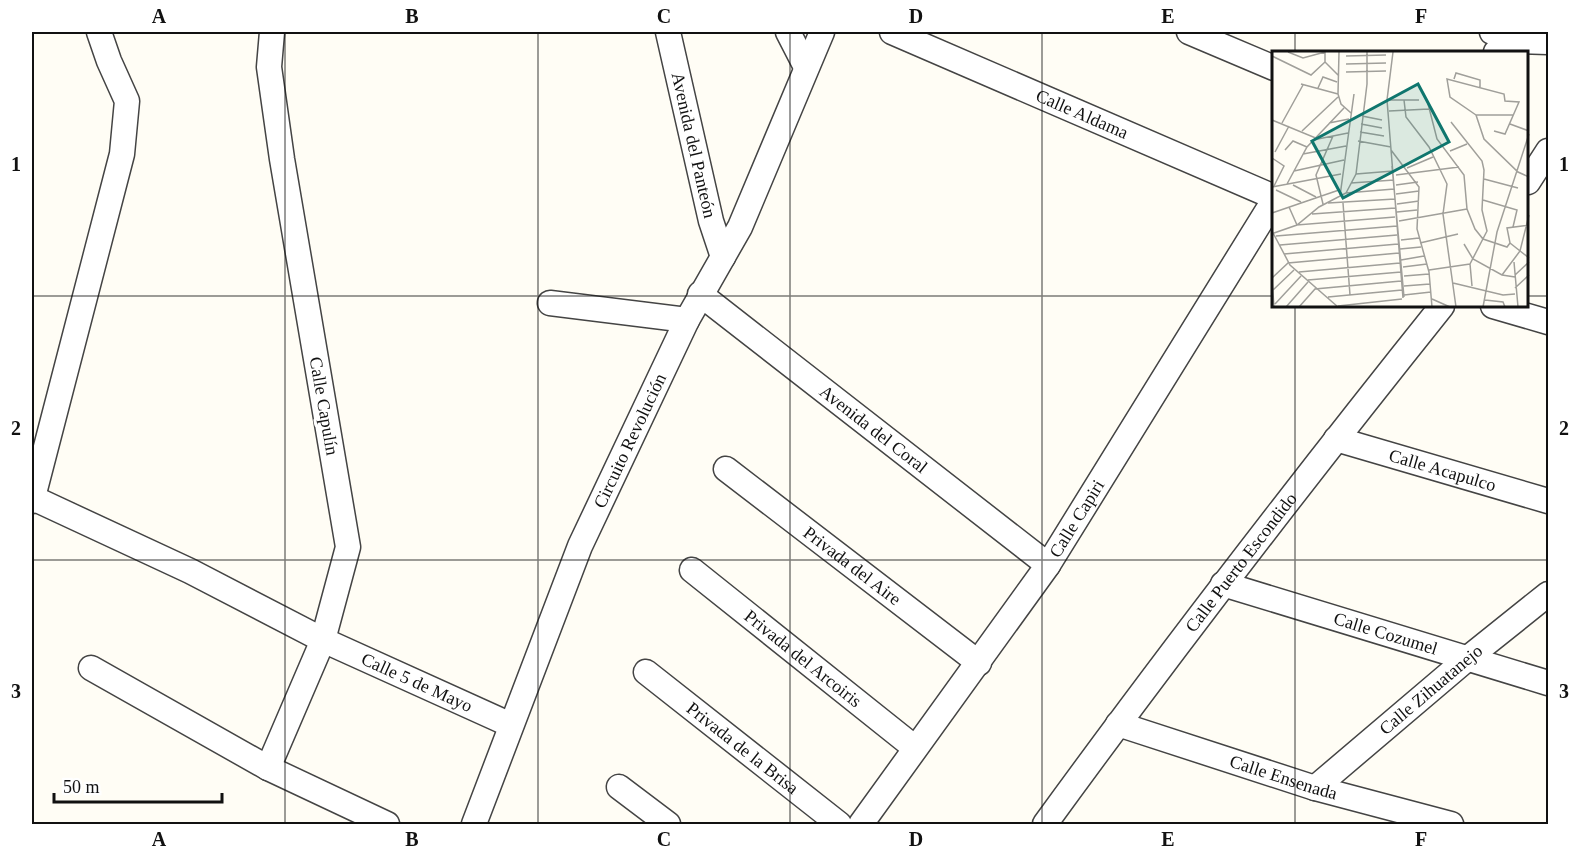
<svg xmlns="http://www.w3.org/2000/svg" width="1580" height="856" font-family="'Times New Roman',serif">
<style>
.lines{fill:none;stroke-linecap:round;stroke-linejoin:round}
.minor-casing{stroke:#444;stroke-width:27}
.minor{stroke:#fff;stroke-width:24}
.grid{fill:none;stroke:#111;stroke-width:1.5;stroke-opacity:0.55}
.labels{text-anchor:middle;stroke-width:6;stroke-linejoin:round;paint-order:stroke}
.street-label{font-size:18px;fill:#111;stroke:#fff}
.inset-road{fill:none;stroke:#a09f9a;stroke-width:1.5}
.view{fill:#0f766e;fill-opacity:0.15;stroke:#0f766e;stroke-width:3}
.inset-edge{fill:none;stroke:#111;stroke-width:3}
.neatline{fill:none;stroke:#111;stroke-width:2}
.grid-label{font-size:20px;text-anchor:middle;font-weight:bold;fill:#111}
</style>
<rect width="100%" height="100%" fill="#fffdf5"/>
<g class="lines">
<g class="minor-casing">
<g id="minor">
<path id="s1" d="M668 32 711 221 723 257"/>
<path d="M788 32 806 67"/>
<path id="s2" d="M892 32 1274 197"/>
<path d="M1189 32 1274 68"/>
<path d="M1492 32 1514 41"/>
<path d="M1496 52 1514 41 1548 42"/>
<path d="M1528 182 1548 151"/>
<path id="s3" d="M700 294 1048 565"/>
<path d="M550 303 687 320"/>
<path d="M1493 306 1548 322"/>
<path id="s4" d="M1336 439 1548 501"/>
<path id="s5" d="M726 469 979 663"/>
<path id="s6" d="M33 498 190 571 323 640 511 725"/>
<path d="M32 501 122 154 127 101 109 61 99 32"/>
<path id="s7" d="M692 570 915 748"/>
<path id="s8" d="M1223 584 1548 683"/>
<path d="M91 668 268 768 387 824"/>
<path id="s9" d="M646 672 839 824"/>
<path id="s10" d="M1118 724 1315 788 1451 824"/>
<path d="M268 768 323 640 348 547 282 159 269 67 272 32"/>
<path d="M619 787 668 824"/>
<path id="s11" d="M1315 788 1468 658 1548 594"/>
<path id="s12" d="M474 824 580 546 687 320 740 227 822 32"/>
<path id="s13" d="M861 824 1048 565 1274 200"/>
<path id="s14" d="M1045 824C1173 648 1306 476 1442 306"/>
</g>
</g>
<use href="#minor" class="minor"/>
</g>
<path class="grid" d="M285 32V824M538 32V824M790 32V824M1042 32V824M1295 32V52M32 296H1274M1528 296H1548M1295 306V824M32 560H1548"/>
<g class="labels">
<g class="street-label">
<text dy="6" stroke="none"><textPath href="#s2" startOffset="207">Calle Aldama</textPath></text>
<text dy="6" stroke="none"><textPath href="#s1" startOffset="116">Avenida del Panteón</textPath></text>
<text transform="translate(324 406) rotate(80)" y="6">Calle Capulín</text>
<text dy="6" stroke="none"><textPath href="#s3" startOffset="220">Avenida del Coral</textPath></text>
<text dy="6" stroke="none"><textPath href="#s12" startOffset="414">Circuito Revolución</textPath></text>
<text dy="6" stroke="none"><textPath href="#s4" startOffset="111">Calle Acapulco</textPath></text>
<text dy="6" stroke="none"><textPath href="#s13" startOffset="374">Calle Capiri</textPath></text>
<text dy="6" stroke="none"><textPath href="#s14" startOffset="327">Calle Puerto Escondido</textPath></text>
<text dy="6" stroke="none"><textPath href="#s5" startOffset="159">Privada del Aire</textPath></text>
<text dy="6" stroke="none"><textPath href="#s8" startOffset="170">Calle Cozumel</textPath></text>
<text dy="6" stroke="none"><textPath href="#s7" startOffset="142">Privada del Arcoiris</textPath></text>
<text dy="6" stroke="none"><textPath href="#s6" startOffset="426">Calle 5 de Mayo</textPath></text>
<text dy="6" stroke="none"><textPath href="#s11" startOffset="152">Calle Zihuatanejo</textPath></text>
<text dy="6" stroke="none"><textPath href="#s9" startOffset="123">Privada de la Brisa</textPath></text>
<text dy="6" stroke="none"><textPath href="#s10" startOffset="174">Calle Ensenada</textPath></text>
</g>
</g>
<g transform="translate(1272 51)">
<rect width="256" height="256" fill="#fffdf5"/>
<path class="inset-road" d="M16 1 31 7 53 1M53 1V11L67 25M67 1 66 43 69 53 79 62M121 1 115 49 131 247M0 5 39 24 53 11M74 5 114 4M74 13 114 12M74 21 114 20M182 28 184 22 208 29V36M29 33 66 43M46 37 51 26 65 31M115 49H147M132 49 134 66 157 96 175 133 171 163 184 256M155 49 165 88 192 124 195 158 203 178 211 188 235 196 238 192M117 60 157 58M204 64 178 46 175 28 232 43 233 50 247 51 233 83 222 80M204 64 212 88 246 121 257 126M204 64H241M90 65 110 69M0 69 46 88 76 82M179 71 210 110 212 119 210 159 215 180 198 213M10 72 31 34M57 72 77 68M89 73 110 77M238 73 257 80M30 80 66 46M88 81 112 85M86 90 119 96M13 99 21 90 35 96M119 99 147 136 145 178 157 221 160 256M178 100 195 93M3 101 17 75M31 103 74 95M0 107 12 115 2 135M120 115 132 246M135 117 161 106M22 120 72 109M84 123 121 120M124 124 187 116M212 128 246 137M79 132 122 129M15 133 35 96 72 57M21 134 44 146M124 134 146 131M0 136 69 123M4 139 29 151M74 142 122 138M124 143 147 140M68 145 82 43M211 149 245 159 241 176M56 152 123 148M71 152 78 244M51 153 44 124 61 85M125 153 147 150M17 156 25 174 123 166M125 161 145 159M0 162 67 139M40 163 123 157M127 170 195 158M0 180 18 214 66 256M2 182 25 174 47 156 74 142 84 123 95 33V1M4 185 125 175M129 189 147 187M148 192 186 183M238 192 235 177 257 174M238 192 257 207M192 193 201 208 230 224 243 226M8 194 125 184M128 198 149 196M12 203 126 193M129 209 152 205M242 211 246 256M198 213 200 235M131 216 155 213M157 219 198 213M27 221 128 212M230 224 248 200 257 164M243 224 257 211M132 225 157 223M0 227 16 212 127 202M0 229 2 256M36 229 129 221M181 232 231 244 243 243M132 235 158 233M243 237 257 224M0 240 22 219M132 244 159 241M56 246 130 239M160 248 178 256M213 249 231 251 233 256M3 253 29 225M66 255 130 248M14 256 36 231M27 256 43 238 129 230M211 256 225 181 257 83"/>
<path class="view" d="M146 33 177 91 71 147 40 90Z"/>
<rect width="256" height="256" class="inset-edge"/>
</g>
<rect width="1580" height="856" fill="none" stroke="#ffffff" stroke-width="66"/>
<path d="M54 793v9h168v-9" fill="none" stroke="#111111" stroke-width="3"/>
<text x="63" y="793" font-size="18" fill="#111111" stroke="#ffffff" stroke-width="4.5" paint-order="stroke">50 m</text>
<rect x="33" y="33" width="1514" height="790" class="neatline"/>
<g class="grid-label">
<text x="159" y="23">A</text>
<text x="412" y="23">B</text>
<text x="664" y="23">C</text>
<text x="916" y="23">D</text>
<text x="1168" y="23">E</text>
<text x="1421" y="23">F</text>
<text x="16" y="171">1</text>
<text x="1564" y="171">1</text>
<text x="16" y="435">2</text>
<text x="1564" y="435">2</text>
<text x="16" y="698">3</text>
<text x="1564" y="698">3</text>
<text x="159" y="846">A</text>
<text x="412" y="846">B</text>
<text x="664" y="846">C</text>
<text x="916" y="846">D</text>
<text x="1168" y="846">E</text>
<text x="1421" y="846">F</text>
</g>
</svg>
